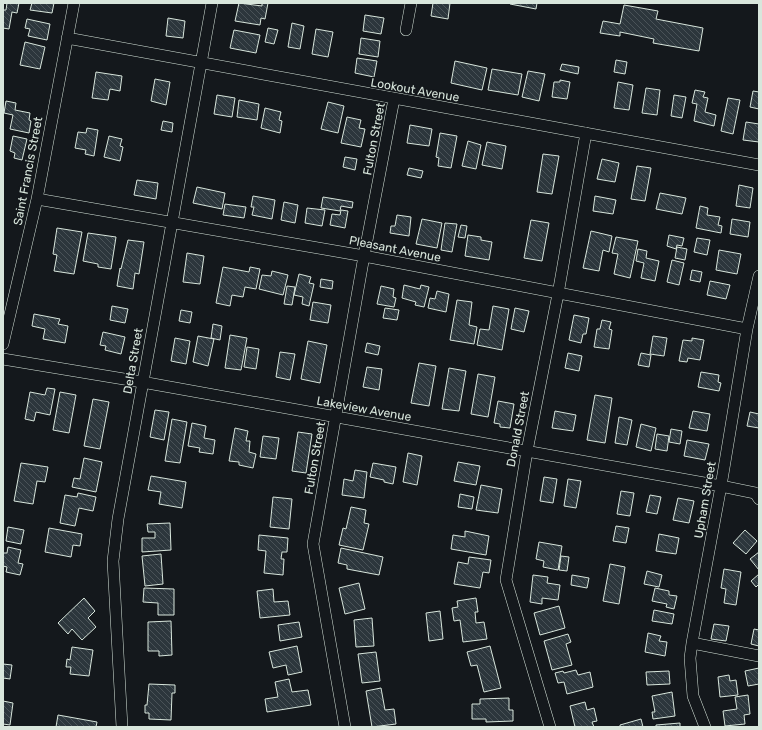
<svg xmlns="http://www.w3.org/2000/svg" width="762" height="730" font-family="Rubik,sans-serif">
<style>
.building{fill:url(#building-back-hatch);stroke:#d8e6dc}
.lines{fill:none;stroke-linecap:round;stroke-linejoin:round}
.street-casing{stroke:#d8e6dc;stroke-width:12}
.street{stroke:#14181c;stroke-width:11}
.labels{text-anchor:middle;stroke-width:3;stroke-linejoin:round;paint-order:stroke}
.street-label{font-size:12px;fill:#d8e6dc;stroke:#14181c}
</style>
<defs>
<pattern id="building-back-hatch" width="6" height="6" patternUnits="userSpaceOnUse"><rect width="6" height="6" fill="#2c363c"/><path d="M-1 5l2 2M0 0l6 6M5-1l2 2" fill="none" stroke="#4a5358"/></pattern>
</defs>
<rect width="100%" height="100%" fill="#14181c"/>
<path class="building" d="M7 3H19L17 13 12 12 9 29 3 28V10H6Z
M32 3H54L52 13 30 10Z
M239 3 262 6V3H268L265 19 261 18 260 25 235 21Z
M433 3H450L448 19 431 16Z
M510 3H537L536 9 510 4Z
M624 5 658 11 656 19 703 28 699 51 653 43 654 39 620 32V36L600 33 603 21 620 24Z
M365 15 384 18 381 34 363 31Z
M168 18 185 21 183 38 166 36Z
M27 19 50 24 47 40 28 36 30 29 25 28Z
M292 23 304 26 300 49 288 47Z
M268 28 278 30 274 44 265 42Z
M316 29 333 32 328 57 312 54Z
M234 30 260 35 256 53 230 48Z
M361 38 380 41 378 57 359 54Z
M25 42 45 47 40 69 20 65Z
M357 58 377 61 374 77 355 73Z
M616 60 627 62 625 74 614 72Z
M455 61 487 68 482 90 451 83Z
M562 64 579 67 578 74 560 70Z
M492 69 522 74 518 95 488 90Z
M528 71 545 74 539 101 522 97Z
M96 72 122 76 120 91 110 89 108 100 92 98Z
M155 79 170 82 166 105 151 101Z
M560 80 570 82 567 99 552 97 554 82H560Z
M618 82 633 85 629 110 614 108Z
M646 88 660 90 657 115 642 113Z
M695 90 705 92 703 97 708 98 705 112 716 115 714 126 694 121 697 104 692 103Z
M753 91 759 92V109L750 107Z
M217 95 235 98 232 117 214 114Z
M674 95 686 97 682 118 671 116Z
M728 98 740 100 733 134 721 131Z
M239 100 259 104 257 120 237 117Z
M6 101 16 103 15 110 30 113 29 120 31 121 29 133 10 129 13 115 4 113Z
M328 102 344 106 338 133 321 129Z
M265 108 281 112 279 120 282 121 280 133 261 128Z
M347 117 361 120 359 128 365 129 361 147 341 143Z
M163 121 173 123 172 132 161 130Z
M746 122 759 124V142L743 140Z
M410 125 432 129 429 146 407 143Z
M87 128 98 130 94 156 85 154 86 150 75 148 78 132 86 133Z
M440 133 457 136 451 168 438 166 439 158 436 157Z
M13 136 27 139 22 160 14 158 15 153 10 151Z
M109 136 122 139 120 146 123 147 120 161 104 157Z
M468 141 481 145 476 169 462 166Z
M487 142 506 146 502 169 482 165Z
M543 154 559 156 552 194 537 192Z
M345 157 357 159 355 170 343 167Z
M602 159 619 163 615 182 597 179Z
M637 166 651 168 645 201 631 199Z
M409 168 423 171 421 178 407 175Z
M137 180 158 183 156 199 134 195Z
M739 185 753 188 750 208 736 206Z
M197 187 225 193 222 209 193 203Z
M660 193 686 198 682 214 656 209Z
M253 196 275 200 272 219 252 215 254 207H251Z
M595 196 616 200 613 214 593 211Z
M323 197 353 202 352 208 341 206 340 211 321 208Z
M284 202 298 205 295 223 281 220Z
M225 204 246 207 244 218 223 215Z
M700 206 708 208 707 215 720 217 718 225 722 226 721 233 696 228Z
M307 208 325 210 322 226 305 223Z
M341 210 348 211 345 228 330 225 332 214 340 215Z
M397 215 411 217 409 236 390 233 391 226H395Z
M422 219 442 223 437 248 416 244Z
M732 219 750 222 748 237 730 234Z
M531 220 549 223 542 261 524 258Z
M445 223 457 224 452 252 441 250Z
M461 225 467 226 465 238 458 237Z
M57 228 82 232 74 274 54 271 57 255 53 254Z
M591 231 612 236 609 252 603 250 599 271 583 268Z
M88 233 116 237 111 269 98 267V264L83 261Z
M468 235 481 237V240L492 242 489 260 465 256Z
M669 235 684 238 682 246 677 245 676 249 667 246Z
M616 237 638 241 630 278 614 274 618 254 612 253Z
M697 238 710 240 707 255 694 252Z
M128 240 144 242 139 274 135 273 133 289 117 286 120 268 121 269Z
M677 247 687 249 685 260 675 258Z
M638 249 647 251 646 258 659 261 655 281 641 278 644 263 636 261Z
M719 250 741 254 737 274 716 270Z
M187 253 204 256 200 284 183 282Z
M672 260 684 263 679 285 667 282Z
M223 267 249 272 250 267 260 269 256 289 245 287 243 297 232 295 230 306 216 303Z
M692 270 702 272 700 282 690 280Z
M272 271 288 275 283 295 259 289 262 275 271 276Z
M299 274 311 277 309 283 314 284 309 306 302 304 303 297 294 295Z
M321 279 333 281 332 289 320 287Z
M710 281 730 285 726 299 707 295Z
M404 285 420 289 421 285 429 287 424 307 415 305 416 302 402 298Z
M287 286 295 287 292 305 284 304Z
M381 286 394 289 393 297 396 298 394 307 377 304Z
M437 291 449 294 446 312 428 308 430 298 435 299Z
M457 300 472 302 469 325 477 327 474 344 450 340Z
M313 302 331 305 328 323 310 320Z
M112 306 128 309 125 323 110 320Z
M493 306 509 309 502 350 477 345 480 329 489 330Z
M385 308 399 310 397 320 383 318Z
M515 308 529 311 524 332 511 329Z
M181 310 192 312 190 323 179 321Z
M34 314 60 319 58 324 68 326 65 343 43 339 45 329 32 326Z
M574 315 589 318 586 334H583L581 343 569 340Z
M602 320 611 322 609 329 612 330 609 349 594 347 597 329H600Z
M213 324 222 326 220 340 211 338Z
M103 332 125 337 121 354 105 350 106 346 100 345Z
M230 335 247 338 241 370 225 368Z
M198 336 214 339 208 366 193 362Z
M653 336 667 338 664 356 650 354Z
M175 338 190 341 186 364 171 361Z
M692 338 704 340 700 360 688 358 687 362 679 361 683 340 692 341Z
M308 341 327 345 320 383 301 379Z
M367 343 380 346 378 355 365 352Z
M247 347 259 349 256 369 244 367Z
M280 352 295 354 290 380 276 377Z
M568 353 582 356 579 371 565 368Z
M641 353 651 355 649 367 638 365Z
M419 363 436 366 429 406 411 403Z
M367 367 382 369 379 390 363 387Z
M449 368 466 371 459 411 442 409Z
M701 372 719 375 718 382 721 383 719 391 698 387Z
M478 374 495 377 488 417 471 414Z
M47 388 55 389 50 415 36 412 34 421 25 419 30 392 45 395Z
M60 392 76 395 69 433 53 430Z
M595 395 612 398 605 443 587 440Z
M93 399 109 402 100 449 84 446Z
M498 401 514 404 510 428 500 427V424L494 423Z
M155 410 169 412 164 440 150 437Z
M555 411 576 415 573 431 552 428Z
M693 411 710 414 707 431 689 428Z
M750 412 759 414V428L747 426Z
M619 417 632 420 627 445 615 443Z
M172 419 187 422 180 463 165 461Z
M192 423 206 426 204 438 215 440 213 454 199 452 200 448 188 446Z
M641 424 656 428 651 451 636 447Z
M235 428 248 431 246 441H250L249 452 256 454 253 468 239 465V462L229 461Z
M671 429 682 431 680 444 669 442Z
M298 432 312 434 306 473 292 471Z
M657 434 669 436 667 451 655 449Z
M263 436 279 438 276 459 260 457Z
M687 440 709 444 705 460 684 456Z
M408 453 422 456 417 485 403 482Z
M84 458 102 462 96 492 72 487 74 478 80 479Z
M458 462 480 466 476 485 454 481Z
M21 463 48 467 45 482 37 481 33 504 14 501Z
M373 463 396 467 393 484 384 482V480L370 477Z
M355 470 367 472 364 498 342 495 344 479 353 481Z
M151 476 186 482 182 508 159 504 161 492 148 490Z
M544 477 557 479 553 503 540 501Z
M568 479 581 481 576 508 564 506Z
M481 485 502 489 498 513 476 510Z
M621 491 634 493 630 516 617 514Z
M78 493 96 497 93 511 79 508 75 526 60 523 65 495 77 497Z
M460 494 474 497 472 509 458 507Z
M650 495 661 497 657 514 646 512Z
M273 497 292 499 289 529 270 527Z
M678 498 694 501 689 523 673 520Z
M351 507 366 510 364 523 369 524 363 550 339 545 343 528 346 529Z
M170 523 171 550 142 552V538H155V532H148L147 524Z
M616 526 629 528 626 543 613 541Z
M8 527 24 530 21 544 6 541Z
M49 528 82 534 80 546 73 545 71 557 45 552Z
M745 530 757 541 746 554 733 543Z
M465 531 489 536 486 555 451 549 453 535 465 537Z
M659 534 679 538 676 554 656 551Z
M259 535 288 538 287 552H282L281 559H284L283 575 264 573 266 551 258 550Z
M539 542 562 546 558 570 543 567 544 561 536 559Z
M8 547 21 550 18 563 23 564 20 575 6 572 7 567 3 566V553H7Z
M341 548 383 557 379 575 347 569V565L338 563Z
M759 552V570L750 559Z
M161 554 163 584 145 586 142 556Z
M561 556 569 557 567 571 559 570Z
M469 557 491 560 489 573 483 572 480 588 454 584 458 562 468 564Z
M610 564 625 567 619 604 603 601Z
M724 569 741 572 736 605 724 603 726 589 721 588Z
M647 571 662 575 659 587 644 584Z
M759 574V584L756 587 751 581Z
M533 575 548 577 547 583 560 585 558 600 542 598V604L530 602Z
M572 575 589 578 587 588 571 585Z
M359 583 365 609 345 614 339 588Z
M144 588 174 589V615H158V603L143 602Z
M655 588 669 591V595L677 596 674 609 666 607 667 604 652 601Z
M273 589 274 602 288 601 290 615 260 618 257 591Z
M84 598 95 611 88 618 96 627 82 640 72 629 68 634 58 623Z
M476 598 478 612H475L476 623 484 622 487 639 463 642 460 620 454 621 452 608 458 607 457 601Z
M559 606 565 628 540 635 534 613Z
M654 610 674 614 672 624 652 621Z
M440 611 443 639 429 641 426 613Z
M372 618 374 646 356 647 354 620Z
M171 621 172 655 159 656V651H148V622Z
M299 622 302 637 280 641 278 625Z
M714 624 729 626 726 641 711 639Z
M754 629 759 630V646L751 644Z
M648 633 661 636 659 641 667 642 665 656 645 652Z
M568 634 571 642 566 644 572 665 552 670 544 641Z
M297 646 302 672 288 675 286 665 273 668 269 652Z
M490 646 501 688 484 692 477 665 471 666 467 652Z
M72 647 93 650 89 676 70 674 71 667H66L67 659 70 660Z
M376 652 380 681 362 683 358 654Z
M3 664 12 665 10 679 3 678Z
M759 668V684L748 686 745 671Z
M576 670 578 675 590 672 593 687 567 694 564 682 558 683 555 673 563 671 564 673Z
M669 671 670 684 647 685 646 672Z
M729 675 730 681 736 680 738 695 720 697 718 677Z
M289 679 292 692 308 690 311 705 267 712 265 699 278 697 275 682Z
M149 684 175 685V693H172L171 720 149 719V713H145V705H147Z
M381 688 385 710 394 709 396 724 372 727 366 691Z
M672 692 675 716 653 719 652 712H655L652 696Z
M748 695 750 714 744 715 745 724 725 726 723 711 737 709 735 697Z
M509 698V710H513V721L486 722V719H472V704H480V699Z
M3 701 13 703 10 725 3 724Z
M585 702 587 710 594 708 597 721 592 722 594 727H575L570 706Z
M58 715 97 722 96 727H56Z
M641 719 643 727H620V725Z
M680 723V727H656V725Z"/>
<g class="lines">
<g class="street-casing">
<path id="street" d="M406 30 411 3
M67 38 759 165
M37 199 364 256 747 329
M3 344 37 199 74 3
M3 359 142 382 721 486 755 493 759 499
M692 643 759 656
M122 727 113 561 118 519 212 3
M345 727 313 544 364 256 394 99
M550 727 506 580 527 451 558 294 586 133
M705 727 693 696 690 658 692 643 721 486 747 329 759 276"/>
</g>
<use href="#street" class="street"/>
</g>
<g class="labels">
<g class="street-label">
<text transform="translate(415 90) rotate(10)" y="4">Lookout Avenue</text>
<text transform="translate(374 139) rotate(-79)" y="4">Fulton Street</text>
<text transform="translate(28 171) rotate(-79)" y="4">Saint Francis Street</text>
<text transform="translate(395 249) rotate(11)" y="4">Pleasant Avenue</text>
<text transform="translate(133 361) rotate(-80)" y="4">Delta Street</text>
<text transform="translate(364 409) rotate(10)" y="4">Lakeview Avenue</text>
<text transform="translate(518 429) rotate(-79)" y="4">Donald Street</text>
<text transform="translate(315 458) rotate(-80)" y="4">Fulton Street</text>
<text transform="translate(705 500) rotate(-80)" y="4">Upham Street</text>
</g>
</g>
<rect width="762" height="730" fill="none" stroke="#d8e6dc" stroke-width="8"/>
</svg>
